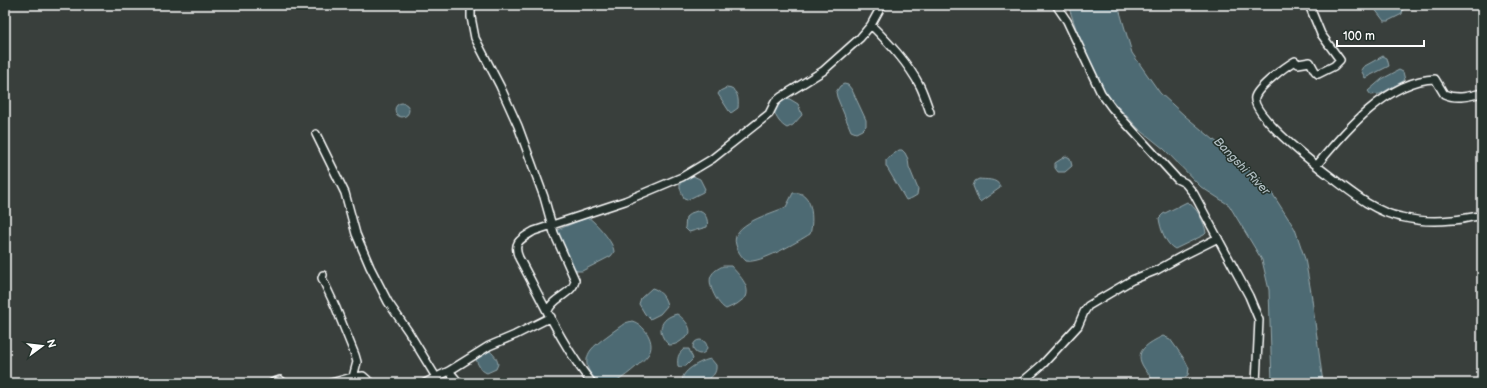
<svg xmlns="http://www.w3.org/2000/svg" width="1487" height="388" font-family="'Balsamiq Sans',sans-serif">
<style>
.water{fill:#4d6b73;stroke:#94a6ab}
.lines{fill:none;stroke-linecap:round;stroke-linejoin:round}
.minor-casing{stroke:#fff;stroke-width:10}
.minor{stroke:#26332d;stroke-width:7}
.labels{text-anchor:middle;stroke-width:3;stroke-linejoin:round;paint-order:stroke}
.water-label{font-size:12px;font-style:italic;fill:#afbcc0;stroke:#26332d}
</style>
<rect width="100%" height="100%" fill="#393f3c"/>
<filter id="ink" filterUnits="userSpaceOnUse"><feTurbulence type="fractalNoise" baseFrequency=".025" numOctaves="2"/><feDisplacementMap in="SourceGraphic" scale="8" xChannelSelector="R" yChannelSelector="G"/><feConvolveMatrix kernelMatrix="1 2 1 2 8 2 1 2 1" color-interpolation-filters="sRGB"/></filter>
<g filter="url(#ink)">
<path class="water" d="M1068 5H1118L1132 53 1160 93 1185 116 1242 163 1272 193 1295 229 1305 259 1311 292 1323 383H1272L1269 290 1262 260 1229 205 1201 187 1164 149 1139 129 1104 92 1085 55Z
M1377 5H1401L1403 9 1402 14 1388 21H1384L1374 8Z
M1383 56 1387 58 1389 66 1365 78 1361 70 1363 67Z
M1399 70 1403 72 1405 80 1380 94 1371 95 1368 91 1382 79Z
M844 84 848 85 852 90 866 120V126L862 130 856 133 851 131 837 97 836 92 840 86Z
M726 88C738 88 739 99 738 108L731 113 729 111 718 94 720 91Z
M788 98 798 104 802 115 793 125 787 128C781 125 776 118 774 111L777 105Z
M395 110a7 7 0 1 1 14 0a7 7 0 1 1-14 0Z
M899 150H902L905 153 908 159 909 167 918 189 917 195 912 198 906 200 886 166V160Z
M1066 156 1070 158 1072 166 1065 172H1058L1055 168V163Z
M693 176 700 179 705 189 703 192 687 200 684 199 680 188V183L682 181Z
M979 179C986 180 996 178 1000 186V188L980 202 979 201 973 186 975 181Z
M793 193C813 189 814 221 810 234 797 242 760 264 746 261 741 256 738 252 736 245 729 224 771 214 786 207Z
M1187 202C1196 206 1205 223 1206 233L1204 235 1175 249C1166 245 1160 228 1159 218L1163 214Z
M697 211C705 211 709 220 707 227L689 232 685 228 686 217 691 213Z
M588 217C595 222 614 242 614 252L611 256 582 271H576L561 244 557 230Z
M723 266H731C738 274 751 286 746 297L737 304 726 309C718 305 707 285 711 276 713 271 719 268 723 266Z
M652 288C660 290 666 298 667 306L660 314 650 319 645 314 639 304 641 298Z
M677 314C682 317 693 327 689 335 687 337 683 339 681 341 677 344 674 345 669 345 656 333 659 318 677 314Z
M632 321C644 324 657 343 648 355 643 362 621 380 614 383 610 384 603 383 598 382 589 375 582 362 591 350 596 343 617 329 625 323Z
M1163 336 1170 339 1185 360 1189 368 1188 375 1176 383H1156C1136 360 1131 351 1163 336Z
M693 347a7 7 0 1 1 14 0a7 7 0 1 1-14 0Z
M684 349H689L693 359 686 366 680 367 678 366C677 358 678 354 684 349Z
M488 350C493 353 497 358 498 364L496 369 487 373C481 371 477 364 476 358Z
M711 359 716 365C718 382 695 383 683 383 678 372 702 360 711 359Z"/>
<g class="lines">
<g class="minor-casing">
<path id="minor" d="M471 5V17L475 38 500 86 518 126 544 197 554 233 575 280C574 294 552 297 548 311
M1056 5 1067 21 1101 93 1112 108 1177 179 1185 183 1194 194 1249 296 1259 320 1256 383
M1309 5 1321 34 1340 60 1334 66 1318 74 1315 71 1310 62 1298 64 1295 61C1286 66 1258 87 1255 97 1249 118 1348 191 1367 203 1377 209 1389 215 1401 217 1417 221 1435 222 1452 220 1462 220 1472 216 1482 216
M871 25C889 43 908 63 920 86 924 94 927 104 930 112
M316 134 345 193 356 234 370 267 388 302 408 331 436 377
M1317 165C1345 131 1388 80 1435 79L1444 94C1457 100 1469 96 1482 93
M323 275 322 278 336 308 355 355 357 362 353 377
M449 371 459 383
M272 383 280 380 284 383
M331 383 353 377 363 376 371 383
M425 383 449 371 489 346 515 335 551 317
M592 383C562 346 542 300 519 258 512 242 521 239 534 231L625 201 682 177 712 159 769 114 775 102 781 97 823 71 860 38 871 25 882 5
M1021 383 1043 364 1078 326 1084 312 1088 306 1132 280 1157 270 1184 255 1218 238"/>
</g>
<use href="#minor" class="minor"/>
</g>
</g>
<g class="labels">
<g class="water-label">
<text transform="translate(1242 166) rotate(46)" y="4">Bangshi River</text>
</g>
</g>
<rect width="1487" height="388" fill="none" stroke="#26332d" stroke-width="20"/>
<rect x="10" y="10" width="1467" height="368" fill="none" stroke="#fff" stroke-width="1.5" filter="url(#ink)"/>
<g transform="translate(42 346) rotate(75)" stroke="#26332d" stroke-width="3" paint-order="stroke">
<path d="M0-3L7 15L0 10L-7 15Z" fill="#ffffff"/>
<text y="-6" font-size="11" font-weight="bold" text-anchor="middle" fill="#ffffff">N</text>
</g>
<path d="M1337 40v6h87v-6" fill="none" stroke="#ffffff" stroke-width="2"/>
<text x="1343" y="40" font-size="12" fill="#ffffff" stroke="#26332d" stroke-width="3" paint-order="stroke">100 m</text>
</svg>
